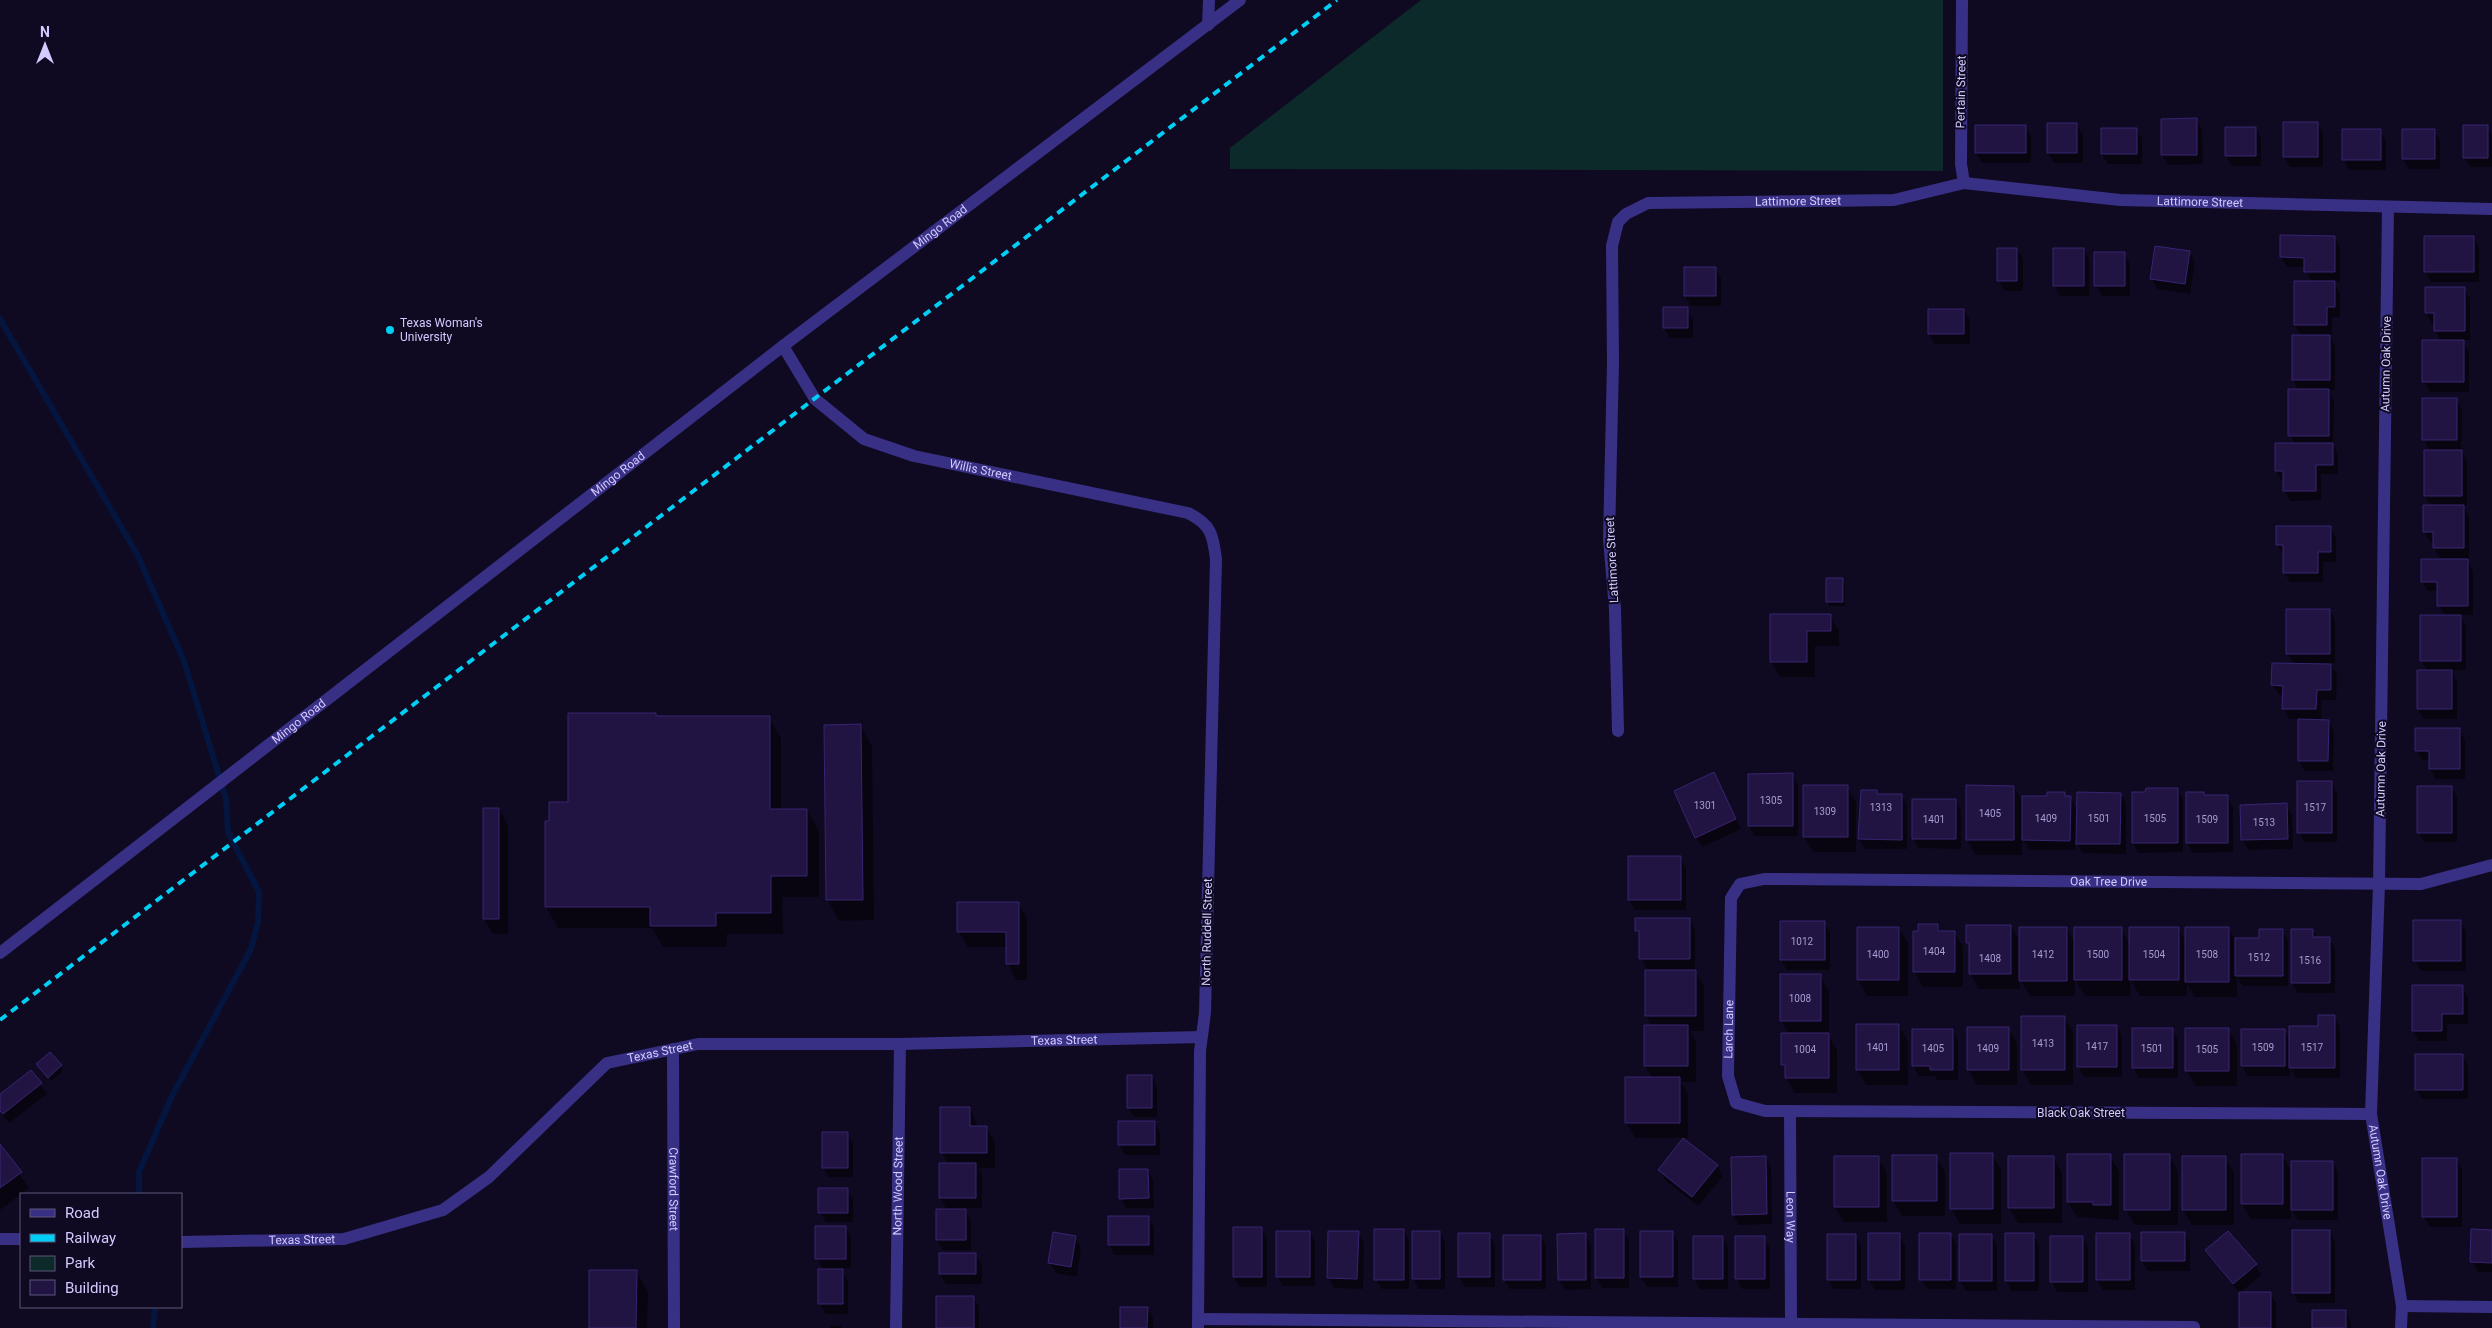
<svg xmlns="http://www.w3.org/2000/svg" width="2492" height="1328" font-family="Roboto,sans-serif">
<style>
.green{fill:#0d2a2b}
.shadow{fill:#0007}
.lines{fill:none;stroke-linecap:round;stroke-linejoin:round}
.stream{stroke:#041640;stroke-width:6}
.building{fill:#211443;stroke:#382472}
.minor{stroke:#383085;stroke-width:12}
.tertiary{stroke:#383085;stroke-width:12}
.rail{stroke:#00cef5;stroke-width:4;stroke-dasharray:8 6;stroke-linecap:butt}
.poi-dot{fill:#00cef5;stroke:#0f0a21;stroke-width:2}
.labels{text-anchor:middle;stroke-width:4;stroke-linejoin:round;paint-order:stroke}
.number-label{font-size:10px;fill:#a69cd0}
.street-label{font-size:12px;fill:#d3caff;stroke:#0f0a21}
.poi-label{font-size:12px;fill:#d3caff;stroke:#0f0a21;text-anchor:start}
</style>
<rect width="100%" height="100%" fill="#0f0a21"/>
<path class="green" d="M1421 0H1943V171L1230 169V148Z"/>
<path class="shadow" d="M2196 119 2202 129 2203 164 2168 165 2162 155Z
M2317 123 2323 133V167H2290L2284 157Z
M2077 125 2083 135V163H2054L2048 153Z
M2025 126 2031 136V163H1982L1976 153Z
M2487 126 2492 135V167H2470L2464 157Z
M2256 128 2261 138V166H2232L2226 156Z
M2136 129 2142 139V164H2108L2102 154Z
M2380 131 2386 141V170H2349L2344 160Z
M2435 131 2440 141V169H2409L2403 159Z
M2335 237 2340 247V282H2334L2340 293V317H2332V335H2329L2335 346V390H2328L2334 401 2333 445 2338 454V474H2321V500L2290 501 2285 491V481H2282L2276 471 2295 444 2290 435 2299 391 2293 380V336H2301L2295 325 2312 283 2305 267H2287L2281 257Z
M2474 238 2479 248V282H2431L2425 271Z
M2017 249 2023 259V291H2004L1999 281Z
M2083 249 2089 259V296H2060L2054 285Z
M2189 252 2195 262 2190 294 2157 289 2152 279Z
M2096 253H2124L2130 264V296H2102L2096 286Z
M1715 268 1721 278V306H1691L1685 296Z
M2464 289 2470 299V340H2462L2469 352V392H2430L2424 382 2441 341 2435 330V323H2432L2426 313Z
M1687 309 1693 319V338H1670L1664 328Z
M1964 310 1970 320V344H1935L1929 334Z
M2456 400 2462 410 2461 450 2467 461V506H2463L2469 516V558H2440L2434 548V542H2430L2424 531 2431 506 2425 496 2430 451 2424 440Z
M2330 528 2336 538V562H2323V582H2290L2284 572V555L2277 545Z
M2467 561 2473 571V615H2459L2466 626V670H2451L2457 681V719H2424L2418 709 2428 671 2421 660 2445 616 2439 605V591H2428L2422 581Z
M1842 579 1845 584V606H1830L1827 602Z
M2330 610 2335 620V663H2330L2337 675 2336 700H2322L2321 721H2328L2334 731 2333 771H2305L2299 761V719H2289L2284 708V695H2279L2273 685 2294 665 2287 653Z
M1771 616H1830L1839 631V646H1815V677H1780L1771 662Z
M655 714 657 718H769L781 738V810H807L819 831V897H782L783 934H727V947H663L652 928H558L546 907V823L550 822Z
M860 725 872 746 874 920 839 921 827 900 825 726Z
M2459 730 2465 740V779H2436L2430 769V760H2422L2416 750Z
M1714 774 1741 829 1702 847 1696 837Z
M1792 774 1798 785V836H1755L1749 826Z
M2331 782 2337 793V842H2304L2299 832Z
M1847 787 1856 802V852H1813L1804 837Z
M2014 787 2024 804 2064 793 2067 797H2070L2078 811 2121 794 2126 804V854L2083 853 2075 840V850H2029L2022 838V855H1976L1967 840Z
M2452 787 2457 797V842H2424L2418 832Z
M2177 789 2183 799V852L2139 853 2133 843Z
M1876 791 1878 795H1901L1907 805V849H1865L1859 839Z
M2204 793 2206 797H2227L2233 807V852L2193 853 2187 843Z
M1955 800 1961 810V849L1919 848 1913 838Z
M2286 805 2292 815 2293 849 2248 850 2242 840Z
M499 809 508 825V934H493L484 919Z
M1680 857 1686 868V910H1635L1629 900Z
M1018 903 1027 918V980H1016L1008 964V947H968L959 932Z
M1689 919 1695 929V971L1704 986V1031H1690L1696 1042V1082H1681L1688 1094V1138H1635L1626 1122 1653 1079 1645 1066V1026H1652L1646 1015 1648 971 1641 958V938L1637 931Z
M2460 921 2466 931V971H2421L2415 960Z
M1781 922H1824L1830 932V970H1787L1781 960Z
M1937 925 1941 932H1954L1963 947V987H1923L1914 971 1919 932Z
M2011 926 2021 943 2066 928 2076 945 2121 929 2131 946 2178 928 2186 942 2228 928 2235 940H2260L2282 930 2288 940V986H2243L2237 977V997H2195L2187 983V996H2140L2130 979V996H2085L2075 979V996H2030L2020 979V989H1979L1970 973V948L1967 943Z
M1858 928H1899L1908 943V996H1867L1858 980Z
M2313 930 2317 938H2329L2335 948V993H2298L2292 983Z
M1820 976 1829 991V1036L1837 1050V1093H1795L1786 1077V1071L1782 1064 1789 1034 1781 1021Z
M2462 987 2468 997V1024H2447V1041H2419L2413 1031Z
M2064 1017 2073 1032V1085H2031L2022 1069Z
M2334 1017 2340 1027V1078H2296L2290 1067V1076H2248L2242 1066V1030H2284L2291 1041Z
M1899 1026 1908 1041V1085H1866L1857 1069Z
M2117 1026 2122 1036V1077H2084L2078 1066Z
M2008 1028 2017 1043V1085H1977L1968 1069Z
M2172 1029 2178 1039V1078H2139L2133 1067Z
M2228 1029 2237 1045V1086H2196L2187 1071Z
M1913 1030H1953L1958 1041V1080H1937L1935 1076H1919L1913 1066Z
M2462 1055 2468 1065V1099H2422L2416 1089Z
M38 1065 61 1066 63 1071 51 1081Z
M31 1071 47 1094 9 1123 0 1112V1096Z
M1152 1077 1157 1087V1117H1134L1128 1107Z
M970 1108 978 1127H986L995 1142V1168H978L982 1174V1208H964L971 1220V1250H943L937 1240 947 1210 940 1198 948 1164 942 1153Z
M1155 1122 1160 1132V1155H1125L1119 1144Z
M847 1133 853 1143V1177H829L823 1167Z
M0 1146 29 1188 0 1210Z
M1992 1154 2001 1170V1224H1960L1951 1208Z
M2282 1155 2292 1172 2333 1162 2338 1172V1220H2298L2291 1209V1219H2251L2242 1204Z
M2110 1156 2119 1171V1220L2077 1217 2068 1202Z
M2169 1156 2178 1171V1225H2135L2126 1210Z
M1766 1157 1771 1167 1772 1224 1739 1225 1733 1215Z
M1936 1157 1945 1172V1216H1902L1893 1201Z
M2053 1157 2062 1173V1223H2018L2009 1208Z
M1878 1158 1887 1173V1222H1844L1835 1207Z
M2225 1158 2234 1173V1225H2192L2183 1210Z
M2456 1159 2462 1169V1227H2430L2424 1217Z
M1717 1166 1723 1176 1698 1206 1665 1180 1659 1170Z
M1148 1170 1153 1180 1154 1208H1126L1120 1198Z
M847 1189 853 1199V1222H826L820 1212Z
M1109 1217H1148L1154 1227V1255H1115L1109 1245Z
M845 1227 851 1237V1268H841L848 1281V1314H826L820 1304 824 1271 817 1258Z
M1262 1229 1267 1239V1287H1240L1234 1277Z
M1403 1230 1409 1240V1289H1382L1376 1279Z
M1623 1230 1629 1240V1288H1602L1596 1278Z
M2330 1231 2335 1241V1303H2299L2293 1293Z
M2492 1231V1272H2478L2472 1262Z
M1309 1232 1315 1242V1286H1283L1277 1276Z
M1440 1232 1445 1242V1289H1419L1413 1279Z
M1672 1232 1678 1242V1287H1647L1641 1277Z
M1358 1233 1364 1243 1363 1289 1334 1288 1328 1278Z
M2184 1233 2190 1243V1271H2148L2142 1261Z
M1950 1234 1956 1244V1289H1927L1921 1279Z
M1489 1235 1495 1245V1287H1465L1459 1277Z
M1585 1235 1591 1245V1289L1565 1290 1559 1280Z
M1855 1235 1861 1245V1289H1834L1828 1279Z
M1899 1235 1905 1245V1290H1875L1869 1280Z
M1991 1235 1997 1245V1291H1966L1960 1281Z
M2033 1235 2039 1245V1291H2012L2006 1281Z
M2129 1235 2135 1245V1290H2103L2097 1280Z
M1541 1236 1546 1246V1289H1510L1504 1279Z
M1075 1237 1081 1247 1077 1277 1056 1273 1050 1263Z
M1723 1237 1728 1247V1289H1700L1694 1279Z
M2083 1237 2088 1247V1292H2057L2052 1282Z
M1764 1238 1770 1248V1289H1742L1737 1279Z
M2206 1251 2256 1265 2261 1275 2240 1293H2270L2276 1303V1328H2240V1294Z
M976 1255 982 1265V1284H946L940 1274Z
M636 1271 648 1292 647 1328H590Z
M973 1297 979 1307V1328H937Z
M1147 1308 1153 1318V1328H1121Z
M2346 1311 2351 1322V1328H2314Z
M830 1326H841L842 1328H830Z"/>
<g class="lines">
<path class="stream" d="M0 319 137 554 184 661 226 799 228 832 259 892 258 922 251 949 172 1096 139 1172V1194
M153 1328 155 1307"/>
</g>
<path class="building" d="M2197 118V155H2161V119Z
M2283 122H2318V157H2283Z
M2047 123H2077V153H2047Z
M1975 125H2026V153H1975Z
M2463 125H2488V158H2463Z
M2225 127H2256V156H2225Z
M2101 128H2137V154H2101Z
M2342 129H2381V160H2342Z
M2402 129H2435V159H2402Z
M2280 235 2335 236V272H2304V258L2280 257Z
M2424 236H2474V272H2424Z
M2155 246 2190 251 2185 284 2150 279Z
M1997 248H2017V281H1997Z
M2053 248H2084V286H2053Z
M2094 252H2125V286H2094Z
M1684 267H1716V296H1684Z
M2294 281H2335V307H2327V325H2294Z
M2425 287H2465V331H2434V313H2425Z
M1663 307H1688V328H1663Z
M1928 309H1964V334H1928Z
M2292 335H2330V380H2292Z
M2422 340H2464V382H2422Z
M2288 389H2329V436H2288Z
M2422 398H2457V440H2422Z
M2275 443H2333V465H2316V491H2283V471H2275Z
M2424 450H2462V496H2424Z
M2423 505H2464V548H2433V532H2423Z
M2276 526H2331V552H2318V573H2283V545H2276Z
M2421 559H2468V606H2437V582H2421Z
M1826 578H1843V602H1826Z
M2286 609H2330V654H2286Z
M1770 614H1831V631H1807V662H1770Z
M2420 615H2461V661H2420Z
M2272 663 2331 664V690H2317L2316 709H2282L2283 686 2271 685Z
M2417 670H2452V709H2417Z
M568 713H656V716H770V809H807V876H771V913H716V926H650V907H545V821H549V802H568Z
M2298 719 2329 720 2328 761H2298Z
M861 724 863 900H826L824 725Z
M2415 728H2460V769H2429V751H2415Z
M1714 772 1736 819 1695 838 1674 791Z
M1793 773V826H1748V774Z
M2297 781H2332V833H2297Z
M1803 785H1848V837H1803Z
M1966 785 2014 786V840H1966Z
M2417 786H2452V833H2417Z
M2146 788H2178V843H2132V792H2145Z
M1861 790H1877V794H1902V840L1858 839Z
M2047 792H2065V796H2071L2070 841 2022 840V796H2047Z
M2077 792 2121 793 2120 844H2076Z
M2186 792H2204V795H2228V843H2186Z
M1912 799H1956V839H1912Z
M2287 803 2288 839 2241 840 2240 805Z
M483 808H499V919H483Z
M1628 856H1681V900H1628Z
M957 902H1019V964H1006V932H957Z
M1635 918H1690V959H1639V931H1635Z
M2413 920H2461V961H2413Z
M1780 921H1825V960H1780Z
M1918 924H1938V931H1955V972H1913V931H1918Z
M1966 925H2011V974H1969V943H1966Z
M1857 927H1899V980H1857Z
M2019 927H2067V981H2019Z
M2074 927H2122V980H2074Z
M2129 927H2179V980H2129Z
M2185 927H2229V982H2185Z
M2259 929H2283V976H2235V938H2259Z
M2291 929H2313V937H2330V983H2291Z
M1645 970H1696V1016H1645Z
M1780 974H1821V1021H1780Z
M2412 985H2463V1014H2442V1031H2412Z
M2318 1015H2335V1068H2289V1026H2318Z
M2021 1016H2065V1070H2021Z
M1856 1024H1899V1070H1856Z
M1644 1025H1688V1066H1644Z
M2077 1025H2117V1067H2077Z
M1967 1027H2009V1070H1967Z
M2132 1028H2173V1068H2132Z
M2185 1028H2229V1071H2185Z
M1912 1029H1953V1070H1930V1066H1912Z
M2241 1029H2285V1066H2241Z
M1781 1033H1829V1078H1785V1065H1781Z
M50 1052 62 1065 48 1078 36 1064Z
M2415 1054H2463V1090H2415Z
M31 1070 42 1083 3 1114 0 1111V1094Z
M1127 1075H1152V1108H1127Z
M1625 1077H1680V1123H1625Z
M940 1107H970V1126H987V1153H940Z
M1118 1121H1155V1145H1118Z
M822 1132H848V1168H822Z
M1683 1138 1718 1165 1692 1197 1658 1170Z
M0 1144 22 1172 0 1188Z
M1950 1153H1993V1209H1950Z
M2067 1154H2111V1205H2093V1202H2067Z
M2124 1154H2170V1210H2124Z
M2241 1154H2283V1204H2241Z
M1892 1155H1937V1201H1892Z
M1766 1156 1767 1214 1732 1215 1731 1157Z
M1834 1156H1879V1207H1834Z
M2008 1156H2054V1208H2008Z
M2182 1156H2226V1210H2182Z
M2422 1158H2457V1217H2422Z
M2291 1161H2333V1210H2291Z
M939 1163H976V1198H939Z
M1119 1169H1148L1149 1198 1119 1199Z
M818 1188H848V1213H818Z
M936 1209H966V1240H936Z
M1108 1216H1149V1245H1108Z
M815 1226H846V1259H815Z
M1233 1227H1262V1277H1233Z
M1374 1229H1404V1280H1374Z
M1595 1229H1624V1278H1595Z
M2471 1229 2492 1230V1263L2470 1262Z
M2292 1230H2330V1293H2292Z
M1276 1231H1310V1277H1276Z
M1328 1231H1359L1357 1279 1327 1278Z
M1412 1231H1440V1279H1412Z
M1640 1231H1673V1277H1640Z
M2228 1231 2257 1264 2233 1284 2205 1250Z
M1053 1232 1076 1236 1071 1267 1048 1263Z
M2141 1232H2185V1261H2141Z
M1458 1233H1490V1277H1458Z
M1586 1233V1280H1558L1557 1234Z
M1868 1233H1900V1280H1868Z
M1919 1233H1951V1280H1919Z
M2005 1233H2034V1281H2005Z
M2096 1233H2130V1280H2096Z
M1827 1234H1856V1280H1827Z
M1959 1234H1992V1281H1959Z
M1503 1235H1541V1280H1503Z
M1693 1236H1723V1279H1693Z
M1735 1236H1765V1279H1735Z
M2050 1236H2083V1282H2050Z
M939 1253H976V1274H939Z
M818 1269H843V1304H818Z
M589 1270H637L636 1328H589Z
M2239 1292H2271V1328H2239Z
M936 1296H974V1328H936Z
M1120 1307H1148L1147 1328H1120Z
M2312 1310H2346V1328H2312Z"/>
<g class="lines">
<g class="minor">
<path d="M1962 0 1961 164 1964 183"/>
<path id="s1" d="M2388 207 2379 884 2371 1114 2402 1306 2401 1328"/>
<path id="s2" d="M783 346 815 399 864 439 914 456 1188 513C1211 524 1213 535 1216 559L1205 1013 1200 1051 1198 1328"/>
<path id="s3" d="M1618 731 1615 609 1609 539 1613 363 1612 246 1618 222 1626 214 1648 203 1894 200 1964 183 2120 200 2492 209"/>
<path id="s4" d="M673 1049 674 1328"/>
<path id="s5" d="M1790 1112 1791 1323"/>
<path id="s6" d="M2371 1114 1765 1111 1736 1103 1728 1076 1731 898 1740 884 1764 879 2421 884 2492 865"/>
<path d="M0 1239H21"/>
<path id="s7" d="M181 1242 344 1239 443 1210 489 1177 607 1063 698 1044H900L1201 1037"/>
<path d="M2402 1306 2492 1307"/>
<path d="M1198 1319 2194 1327"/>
<path id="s8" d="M896 1328 900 1044"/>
</g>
<g class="tertiary">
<path d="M1208 25 1209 0"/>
<path id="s9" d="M0 953 783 346 1240 0"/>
</g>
<path class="rail" d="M0 1020 1337 0"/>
</g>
<circle class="poi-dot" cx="390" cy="330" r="5"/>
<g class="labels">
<g class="number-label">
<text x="1771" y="804">1305</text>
<text x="1705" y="809">1301</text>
<text x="1881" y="811">1313</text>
<text x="2315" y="811">1517</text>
<text x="1825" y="815">1309</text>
<text x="1990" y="817">1405</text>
<text x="2046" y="822">1409</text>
<text x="2099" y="822">1501</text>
<text x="2155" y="822">1505</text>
<text x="1934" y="823">1401</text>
<text x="2207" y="823">1509</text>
<text x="2264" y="826">1513</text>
<text x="1802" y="945">1012</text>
<text x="1934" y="955">1404</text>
<text x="1878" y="958">1400</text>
<text x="2043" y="958">1412</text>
<text x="2098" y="958">1500</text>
<text x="2154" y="958">1504</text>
<text x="2207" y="958">1508</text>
<text x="2259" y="961">1512</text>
<text x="1990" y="962">1408</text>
<text x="2310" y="964">1516</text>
<text x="1800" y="1002">1008</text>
<text x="2043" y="1047">1413</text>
<text x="2097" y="1050">1417</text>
<text x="1878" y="1051">1401</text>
<text x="2263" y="1051">1509</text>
<text x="2312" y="1051">1517</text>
<text x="1933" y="1052">1405</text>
<text x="1988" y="1052">1409</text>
<text x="2152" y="1052">1501</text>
<text x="1805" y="1053">1004</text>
<text x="2207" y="1053">1505</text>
</g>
<g class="street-label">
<text transform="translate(1961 92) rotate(-89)" y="4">Pertain Street</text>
<text dy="4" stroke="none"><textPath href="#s3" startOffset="696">Lattimore Street</textPath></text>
<text dy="4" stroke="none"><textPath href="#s3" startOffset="1101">Lattimore Street</textPath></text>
<text dy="4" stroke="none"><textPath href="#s9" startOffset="1188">Mingo Road</textPath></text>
<text transform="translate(2386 364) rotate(-89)" y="4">Autumn Oak Drive</text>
<text dy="4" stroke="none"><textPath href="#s2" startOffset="246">Willis Street</textPath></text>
<text dy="4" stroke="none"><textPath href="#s9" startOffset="782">Mingo Road</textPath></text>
<text transform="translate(1612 560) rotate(-93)" y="4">Lattimore Street</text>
<text dy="4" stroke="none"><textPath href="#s9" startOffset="378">Mingo Road</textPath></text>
<text transform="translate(2381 769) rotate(-89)" y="4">Autumn Oak Drive</text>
<text dy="4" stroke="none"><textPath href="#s6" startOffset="1228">Oak Tree Drive</textPath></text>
<text transform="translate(1207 932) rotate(-89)" y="4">North Ruddell Street</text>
<text dy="4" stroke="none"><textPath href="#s6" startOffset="711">Larch Lane</textPath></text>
<text dy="4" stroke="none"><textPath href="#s7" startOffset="946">Texas Street</textPath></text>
<text dy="4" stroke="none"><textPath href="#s7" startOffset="541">Texas Street</textPath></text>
<text x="2081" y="1117">Black Oak Street</text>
<text dy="4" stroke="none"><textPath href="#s1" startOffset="966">Autumn Oak Drive</textPath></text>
<text dy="4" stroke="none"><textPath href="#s8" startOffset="142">North Wood Street</textPath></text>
<text dy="4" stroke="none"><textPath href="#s4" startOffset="140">Crawford Street</textPath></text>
<text dy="4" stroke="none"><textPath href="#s5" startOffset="105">Leon Way</textPath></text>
<text dy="4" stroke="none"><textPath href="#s7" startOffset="121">Texas Street</textPath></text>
</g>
<g class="poi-label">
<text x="400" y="327">Texas Woman's<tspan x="400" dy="14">University</tspan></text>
</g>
</g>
<rect x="20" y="1193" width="162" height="115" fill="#0f0a21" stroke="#5d577a"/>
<rect x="30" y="1209" width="25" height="8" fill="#383085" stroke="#5d577a"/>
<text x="65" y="1218" font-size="15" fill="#d3caff">Road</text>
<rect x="30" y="1234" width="25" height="8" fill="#00cef5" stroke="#5d577a"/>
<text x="65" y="1243" font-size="15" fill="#d3caff">Railway</text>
<rect x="30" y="1256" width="25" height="15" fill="#0d2a2b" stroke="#5d577a"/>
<text x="65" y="1268" font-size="15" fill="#d3caff">Park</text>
<rect x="30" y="1280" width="25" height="15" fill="#211443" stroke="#5d577a"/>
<text x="65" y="1293" font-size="15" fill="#d3caff">Building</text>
<g transform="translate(45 45)" stroke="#0f0a21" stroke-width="4" paint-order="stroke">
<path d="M0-4L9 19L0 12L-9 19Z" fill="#d3caff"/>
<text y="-8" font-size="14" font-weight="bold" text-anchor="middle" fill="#d3caff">N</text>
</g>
</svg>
